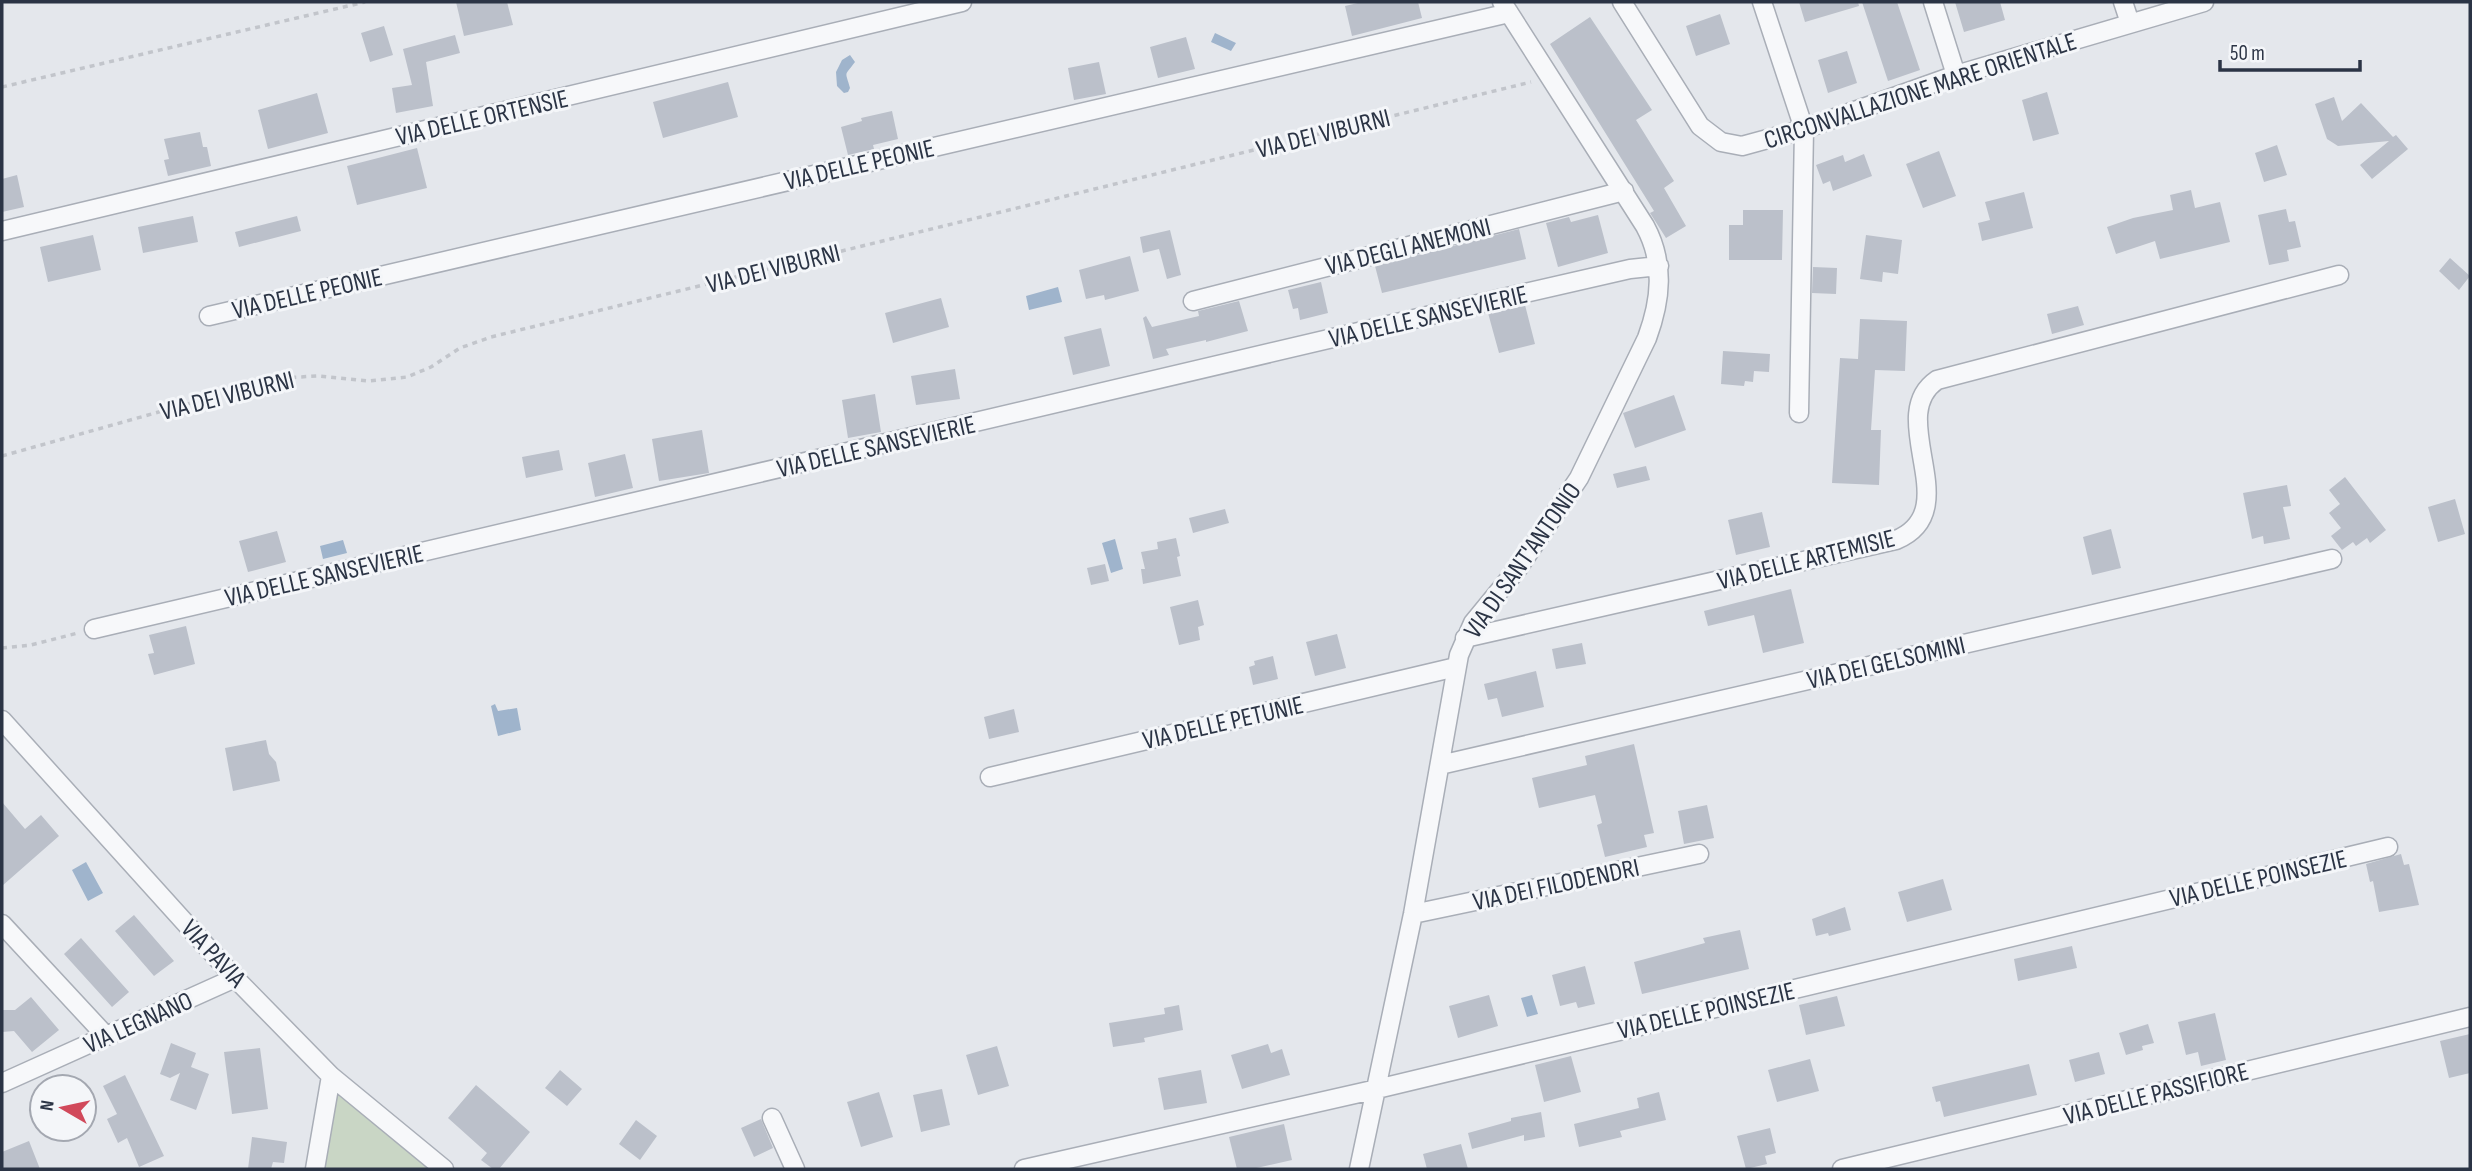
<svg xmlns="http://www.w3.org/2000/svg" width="2472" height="1171" font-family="'Sofia Sans Condensed',sans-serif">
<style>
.green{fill:#c9d6c5}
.water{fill:#9fb4cc}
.building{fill:#bbc0ca}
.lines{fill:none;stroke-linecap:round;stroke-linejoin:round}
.minor-casing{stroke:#a9aeb7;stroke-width:21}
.path{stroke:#c2c5cb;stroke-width:3.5;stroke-dasharray:5 5;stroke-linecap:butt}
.minor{stroke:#f7f8fa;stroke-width:18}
.labels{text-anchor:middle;stroke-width:6;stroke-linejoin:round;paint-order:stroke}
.street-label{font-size:26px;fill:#2b3445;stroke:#f4f6f9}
</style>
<rect width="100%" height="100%" fill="#e4e7ec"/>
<path class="green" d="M338 1092 429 1169H325Z"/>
<path class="water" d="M1215 33 1236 43 1231 51 1211 42Z
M850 55 855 62C844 77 845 70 850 88L848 92 844 93 837 86 836 72 842 60Z
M1058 287 1062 302 1029 310 1026 296Z
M1115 539 1123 569 1111 573 1102 543Z
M343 540 347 553 323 559 320 546Z
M495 704 498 711 517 708 521 730 498 736 491 706Z
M86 862 103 893 88 901 72 870Z
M1532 995 1538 1014 1527 1017 1521 998Z"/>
<path class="building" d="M456 2H507L513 25 464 36Z
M1362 2H1418L1422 18 1352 36 1345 6Z
M1799 2H1858L1859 6 1805 22Z
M1862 2H1897L1920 70 1888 81Z
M1955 2H2000L2005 20 1964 32Z
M1720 14 1730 44 1696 56 1686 26Z
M1590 17 1652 110 1636 120 1674 181 1664 188 1686 226 1666 238 1650 213 1654 211 1550 44Z
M384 26 393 55 370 62 361 33Z
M455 35 460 53 426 62 433 106 396 113 392 88 412 85 403 49Z
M1186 37 1195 69 1158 78 1150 47Z
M1847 51 1857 83 1828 93 1818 60Z
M1099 62 1106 94 1074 100 1068 68Z
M728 82 738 117 663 138 653 102Z
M2047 92 2059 134 2033 141 2022 100Z
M317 93 328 133 268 149 258 110Z
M2334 97 2342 121 2361 103 2393 137 2396 135 2408 149 2372 179 2360 165 2389 141 2338 146 2327 139 2315 104Z
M892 111 898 139 873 145 874 149 848 155 841 127 862 121 861 118Z
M200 132 203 147H207L211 166 168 176 164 160 169 159 164 139Z
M2277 145 2287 175 2264 182 2255 153Z
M417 148 427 188 357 205 347 166Z
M1939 151 1956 196 1923 208 1906 164Z
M1864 154 1872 176 1833 191 1830 181 1823 184 1816 165 1843 155 1845 162Z
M17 175 24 207 2 212V179Z
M2191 190 2195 208 2220 202 2230 242 2160 259 2155 241 2116 254 2107 227 2133 218 2173 210 2170 195Z
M2024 192 2033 228 1982 241 1978 223 1990 220 1985 202Z
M2286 209 2289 222 2295 221 2301 247 2287 250 2289 261 2269 265 2258 215Z
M1743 210H1783L1782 260H1729V225H1743Z
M1598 215 1608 253 1558 267 1546 223 1569 217 1571 222Z
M193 216 198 242 143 253 138 227Z
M297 216 301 231 239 247 235 232Z
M1519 229 1526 259 1382 293 1375 266Z
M1170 230 1181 275 1167 279 1159 249 1143 253 1140 237Z
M93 235 101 270 48 282 40 247Z
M1866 235 1902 240 1898 274 1883 272 1882 282 1860 279Z
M1130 256 1139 291 1105 300 1104 295 1086 299 1079 270Z
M2450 258 2470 276 2459 290 2439 271Z
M1813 267 1837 268 1836 294 1812 293Z
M1321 282 1328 313 1300 320 1298 308 1293 309 1288 290Z
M941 298 949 327 893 343 885 313Z
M1239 301 1248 331 1206 342V340L1166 349 1169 355 1153 359 1143 318 1146 316 1152 327 1199 316 1198 311Z
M1525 305 1535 344 1499 353 1488 313Z
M2078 306 2084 325 2052 334 2047 314Z
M1860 319 1907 321 1905 371 1875 370 1871 430H1881L1879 485 1832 483 1840 358 1858 359Z
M1101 328 1110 366 1073 375 1064 337Z
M1723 351 1770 354 1769 372 1754 371 1753 382 1745 381 1744 386 1721 384Z
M955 369 960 399 916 405 911 376Z
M875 394 881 432 848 438 842 400Z
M1674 395 1686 430 1635 448 1623 413Z
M702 430 709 473 659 481 652 439Z
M559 450 563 470 526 478 522 457Z
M625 454 633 488 595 497 588 463Z
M1646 466 1650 480 1617 488 1613 474Z
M2345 477 2386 530 2370 543 2367 538 2356 546 2353 542 2342 550 2331 536 2341 528 2329 513 2340 504 2329 490Z
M2287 485 2291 506 2283 507 2290 539 2264 544 2263 536 2252 539 2243 493Z
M2455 499 2465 534 2438 542 2428 507Z
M1225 509 1229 523 1193 533 1189 518Z
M1762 512 1770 547 1736 555 1728 520Z
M2111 529 2121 568 2092 575 2083 537Z
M277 531 286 562 248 572 239 541Z
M1176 538 1180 556 1177 557 1181 576 1143 584 1141 569H1145L1141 552 1158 549 1157 542Z
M1105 564 1109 581 1091 585 1087 568Z
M1791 589 1804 643 1763 653 1754 615 1708 626 1704 611Z
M1198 600 1204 625 1198 627 1200 640 1179 645 1170 607Z
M186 626 195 664 154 675 148 654 154 653 149 635Z
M1337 634 1346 668 1315 676 1306 642Z
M1582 643 1586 664 1556 669 1552 649Z
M1273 656 1278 679 1253 685 1249 667 1255 665 1254 661Z
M1536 671 1544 707 1502 717 1497 698 1488 700 1484 684Z
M1014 709 1019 732 989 739 984 717Z
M266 740 269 754 276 762 280 781 233 791 225 748Z
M1634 744 1654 833 1644 835 1647 847 1605 857 1597 825 1602 823 1595 795 1539 808 1532 778 1587 765 1585 756Z
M2 802 25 829 41 815 59 836 2 886Z
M1707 805 1714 838 1684 844 1678 811Z
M2401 854 2404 865 2409 864 2419 905 2379 912 2373 881 2370 882 2366 864Z
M1943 879 1952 910 1907 922 1898 892Z
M1845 907 1851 930 1829 936 1828 933 1816 936 1812 919Z
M134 915 174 961 154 976 115 931Z
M1740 930 1749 969 1642 994 1634 962 1705 943 1703 938Z
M81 938 129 992 112 1007 64 954Z
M2072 946 2077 968 2018 981 2014 959Z
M1585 966 1595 1004 1578 1008 1576 1002 1560 1006 1552 975Z
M1489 995 1498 1026 1458 1038 1449 1006Z
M1837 996 1845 1026 1806 1035 1799 1005Z
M31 997 59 1030 32 1052 14 1031 2 1032V1010H15Z
M1179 1005 1183 1030 1144 1038 1145 1042 1113 1047 1109 1023 1165 1014 1164 1008Z
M2215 1013 2226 1060 2201 1066 2198 1052 2186 1055 2178 1022Z
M2148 1024 2154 1043 2142 1046 2143 1050 2126 1055 2119 1033Z
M2470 1034V1073L2449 1078 2440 1041Z
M171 1043 196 1053 191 1067 209 1074 196 1110 170 1100 180 1073 170 1078 160 1074Z
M1268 1044 1271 1053 1282 1049 1290 1075 1242 1089 1231 1055Z
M997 1046 1009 1086 978 1095 966 1055Z
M260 1048 268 1109 232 1114 224 1052Z
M2099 1052 2105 1074 2075 1082 2069 1060Z
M1571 1056 1581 1092 1544 1102 1535 1065Z
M1810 1059 1819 1091 1777 1102 1768 1070Z
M2029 1064 2037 1095 1944 1117 1940 1101 1936 1102 1932 1087Z
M560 1070 582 1089 567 1106 545 1088Z
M1201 1070 1207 1103 1164 1110 1158 1078Z
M125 1075 164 1156 139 1167 127 1138 118 1143 107 1119 117 1114 103 1086Z
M476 1085 530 1132 499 1169H493L481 1160 487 1153 448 1118Z
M942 1089 950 1125 921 1132 913 1095Z
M879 1092 893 1137 861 1147 847 1102Z
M1659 1092 1666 1120 1620 1131 1622 1137 1579 1147 1574 1124 1639 1108 1637 1098Z
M1541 1112 1545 1137 1524 1141V1135L1472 1149 1468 1133 1511 1121V1118Z
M761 1119 773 1148 754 1157 741 1128Z
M636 1120 657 1136 640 1160 619 1144Z
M1284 1124 1292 1160 1252 1169H1237L1229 1137Z
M1770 1128 1776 1153 1765 1156 1767 1164 1746 1169 1737 1136Z
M252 1137 287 1142 284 1163 273 1162 271 1169H248Z
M29 1141 40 1169H2V1152Z
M1461 1144 1468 1169H1427L1423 1154Z"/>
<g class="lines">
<g class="minor-casing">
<path id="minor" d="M1622 2 1700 126 1721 142 1742 146 1804 129 1956 75 2204 2
M1762 2 1804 129 1799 413
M1933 2 1956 75
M2123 2 2130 23
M2 231 962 2
M1193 301 1624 191
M209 316 1509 13
M94 629 1512 296 1630 269 1659 266
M1465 638 1896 540C1968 510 1883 417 1937 380L2339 275
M2 720 235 978 331 1076 444 1169
M1440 765 2332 559
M990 777 1456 667
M1413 914 1699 854
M2 924 106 1036
M2 1083 235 978
M772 1118 795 1169
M315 1169 331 1076
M1024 1169 1377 1089 2388 847
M1359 1169 1413 914 1459 655 1473 623 1519 567 1579 478 1647 338C1661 300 1665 263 1645 226L1502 2
M1842 1169 2470 1017"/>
</g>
<path class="path" d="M2 87 365 2
M2 456 280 378 318 376 368 381 407 377 431 367 460 348 491 337 1531 82
M2 648 31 645 78 633"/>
<use href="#minor" class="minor"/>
</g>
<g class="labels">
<g class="street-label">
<text transform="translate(1920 90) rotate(-18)" y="9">CIRCONVALLAZIONE MARE ORIENTALE</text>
<text transform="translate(482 117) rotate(-13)" y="9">VIA DELLE ORTENSIE</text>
<text transform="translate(1323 133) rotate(-14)" y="9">VIA DEI VIBURNI</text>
<text transform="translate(859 164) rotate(-13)" y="9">VIA DELLE PEONIE</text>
<text transform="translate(1408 246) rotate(-14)" y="9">VIA DEGLI ANEMONI</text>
<text transform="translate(773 268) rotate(-14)" y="9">VIA DEI VIBURNI</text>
<text transform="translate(307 293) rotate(-13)" y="9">VIA DELLE PEONIE</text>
<text transform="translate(1428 316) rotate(-13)" y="9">VIA DELLE SANSEVIERIE</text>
<text transform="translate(227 395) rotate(-14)" y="9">VIA DEI VIBURNI</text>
<text transform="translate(876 446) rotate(-13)" y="9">VIA DELLE SANSEVIERIE</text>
<text transform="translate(1806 559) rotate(-14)" y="9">VIA DELLE ARTEMISIE</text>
<text transform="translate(1522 560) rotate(-55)" y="9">VIA DI SANT'ANTONIO</text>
<text transform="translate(324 575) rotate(-13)" y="9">VIA DELLE SANSEVIERIE</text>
<text transform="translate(1886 662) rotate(-13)" y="9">VIA DEI GELSOMINI</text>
<text transform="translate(1223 722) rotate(-13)" y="9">VIA DELLE PETUNIE</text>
<text transform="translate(2258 878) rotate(-13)" y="9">VIA DELLE POINSEZIE</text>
<text transform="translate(1556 884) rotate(-12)" y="9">VIA DEI FILODENDRI</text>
<text transform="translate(214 953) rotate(47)" y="9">VIA PAVIA</text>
<text transform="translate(1706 1010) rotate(-13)" y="9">VIA DELLE POINSEZIE</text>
<text transform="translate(138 1022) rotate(-24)" y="9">VIA LEGNANO</text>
<text transform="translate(2156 1093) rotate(-14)" y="9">VIA DELLE PASSIFIORE</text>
</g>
</g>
<rect width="2472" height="1171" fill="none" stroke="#2b3445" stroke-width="7"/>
<g transform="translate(63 1108) rotate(279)"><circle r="33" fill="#f4f6f9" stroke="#a4a8b1" stroke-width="2"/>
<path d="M0-5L12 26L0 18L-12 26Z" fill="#d1495b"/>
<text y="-10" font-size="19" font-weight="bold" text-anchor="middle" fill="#2b3445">N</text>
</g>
<path d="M2220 60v10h140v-10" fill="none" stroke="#2b3445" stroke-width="3.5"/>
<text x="2230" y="60" font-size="21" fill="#2b3445" stroke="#f4f6f9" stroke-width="5" paint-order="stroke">50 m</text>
</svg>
